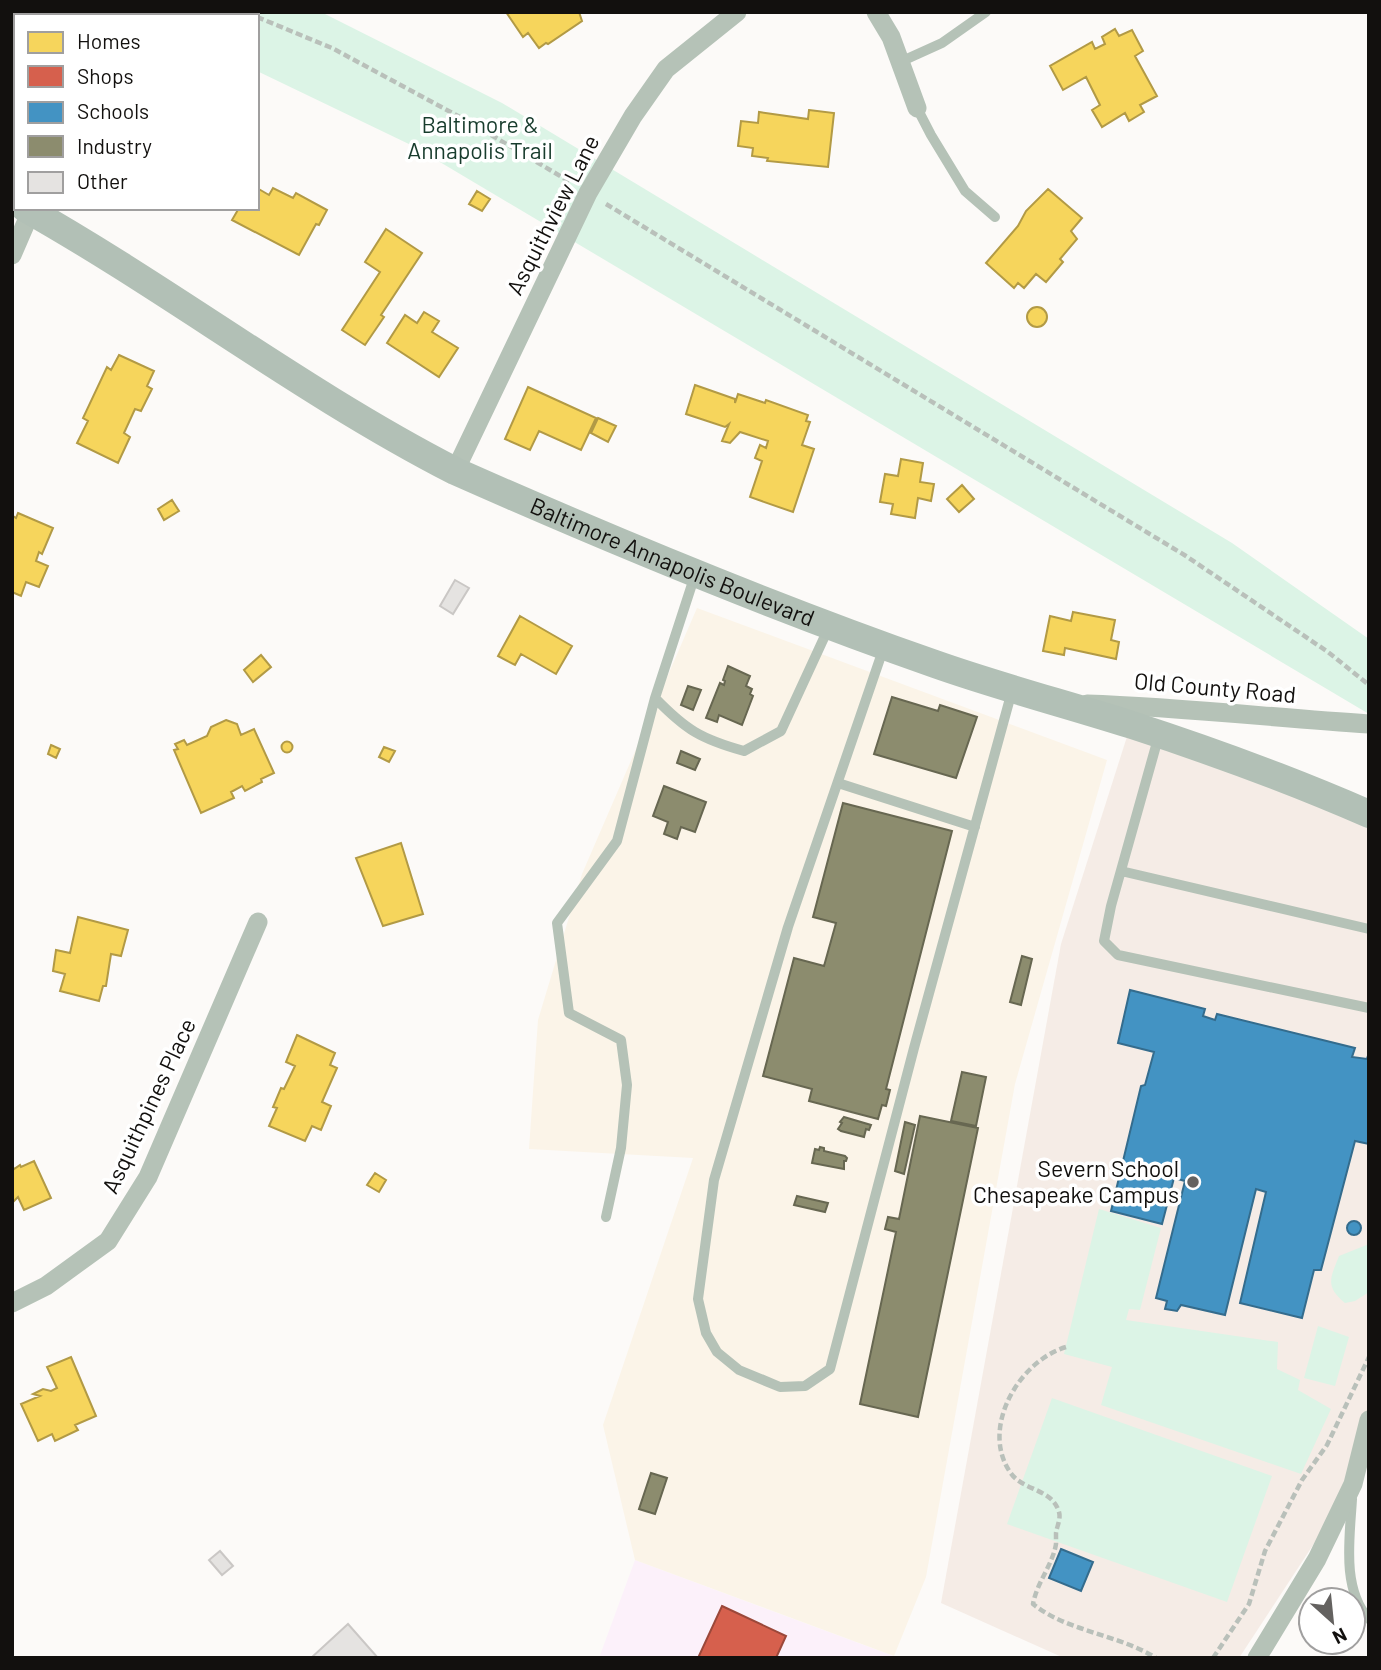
<svg xmlns="http://www.w3.org/2000/svg" width="1381" height="1670" font-family="Barlow,sans-serif">
<style>
.commercial{fill:#fcf1fa}
.industrial{fill:#fbf4e8}
.built{fill:#f5ece6}
.green{fill:#dcf4e6}
.homes{fill:#f6d55c;stroke:#b29a45;stroke-width:2}
.shops{fill:#d6604d;stroke:#9b483a;stroke-width:2}
.schools{fill:#4393c3;stroke:#346c8d;stroke-width:2}
.industry{fill:#8c8c6e;stroke:#676751;stroke-width:2}
.building{fill:#e5e3e1;stroke:#cac7c5;stroke-width:2}
.lines{fill:none;stroke-linecap:round;stroke-linejoin:round}
.path{stroke:#b9c0ba;stroke-width:4.5;stroke-dasharray:7 3.5;stroke-linecap:butt}
.lane{stroke:#b5c2b7;stroke-width:10}
.street{stroke:#b5c2b7;stroke-width:19}
.secondary{stroke:#b2c0b6;stroke-width:28}
.poi-dot{fill:#646260;stroke:#fff;stroke-width:2.5}
.labels{text-anchor:middle;stroke-width:7;stroke-linejoin:round;paint-order:stroke}
.park-label{font-size:23px;fill:#183c2d;stroke:#fff}
.street-label{font-size:23px;fill:#12100e;stroke:#fff}
.poi-label{font-size:23px;fill:#12100e;stroke:#fff;text-anchor:end}
</style>
<rect width="100%" height="100%" fill="#fcfaf8"/>
<path class="commercial" d="M635 1560 899 1658H599Z"/>
<path class="industrial" d="M697 608 1107 760 1015 1084 926 1577 894 1656 635 1560 603 1425 693 1158 529 1149 538 1020 582 874Z"/>
<path class="built" d="M1131 724 1369 814V1420L1353 1484 1239 1658H1064L941 1603 1061 944Z"/>
<path class="green" d="M129 12H321L502 103 1232 543 1369 639V714L413 146 257 71V16H140Z
M1099 1209 1161 1228 1140 1310 1129 1309 1126 1320 1278 1342 1277 1369 1300 1380 1298 1390 1331 1409 1301 1474 1101 1405 1112 1367 1064 1354Z
M1369 1244V1292L1355 1301 1345 1303C1325 1286 1330 1279 1339 1256Z
M1318 1326 1349 1337 1335 1386 1304 1378Z
M1052 1398 1272 1476 1227 1602 1007 1524Z"/>
<path class="homes" d="M506 12H579L582 21 548 44 546 43 539 48 528 33 523 37Z
M1115 29 1119 36 1132 30 1143 51 1135 56 1157 96 1140 105 1144 112 1129 121 1125 113 1102 127 1092 110 1100 105 1086 77 1063 90 1050 66 1092 42 1095 49 1105 44 1102 37Z
M809 110 834 113 828 167 767 161 768 158 752 156 753 148 738 146 741 121 758 123 759 112 808 119Z
M257 188 269 195 273 188 293 198 296 193 327 210 319 225 316 224 299 255 232 220 239 208H257Z
M1048 189 1082 218 1071 231 1077 239 1060 259 1063 262 1046 282 1036 274 1024 288 1018 283 1014 288 986 263 1018 226 1026 211Z
M477 191 490 199 482 211 469 204Z
M386 229 422 253 381 315 384 317 365 345 342 330 380 272 365 262Z
M1027 317a10 10 0 1 1 20 0a10 10 0 1 1-20 0Z
M424 312 439 321 432 332 458 348 439 377 387 343 405 315 417 323Z
M119 355 154 371 147 386 152 389 141 411 135 409 124 433 130 437 118 463 77 443 88 421 83 418 107 367 111 370Z
M695 385 735 399V403L738 394 765 403 766 400 808 415 806 421 810 422 802 445 814 449 793 512 750 497 762 461 755 458 760 445 766 448 768 441 740 432 730 443 722 441 729 424 725 427 686 414Z
M528 387 596 418 581 450 539 431 530 450 505 439Z
M598 418 616 426 608 442 591 433Z
M901 459 923 463 920 482 934 484 931 501 918 498 915 518 891 514 893 504 880 502 885 474 898 476Z
M962 485 974 499 959 512 947 499Z
M172 500 179 511 164 520 158 509Z
M18 513 53 528 42 554 39 552 36 561 48 566 39 587 26 582 21 596 12 592V518L13 516 16 518Z
M1073 612 1115 620 1111 640 1119 642 1116 659 1065 648 1064 655 1043 651 1050 616 1071 621Z
M520 616 572 646 556 674 521 654 515 665 498 656Z
M261 655 271 667 253 682 244 670Z
M226 720 237 724 241 735 254 729 274 773 261 779 262 782 245 791 242 786 231 792 234 798 201 813 174 750 178 749 175 744 184 740 187 745 207 736 211 727Z
M281.5 747a5.5 5.5 0 1 1 11 0a5.5 5.5 0 1 1-11 0Z
M51 745 60 749 56 758 48 754Z
M384 747 395 751 389 762 379 757Z
M401 843 423 914 383 926 356 858Z
M78 917 128 930 121 956 111 954 106 986H103L99 1001 60 991 65 974 53 971 56 950 70 953Z
M297 1035 335 1053 330 1065 337 1068 322 1102 331 1106 321 1130 312 1126 305 1141 269 1126 277 1108 273 1107 281 1088 284 1089 295 1066 286 1062Z
M34 1161 51 1198 24 1210 18 1197 12 1203V1166L14 1169 20 1165 21 1167Z
M375 1173 386 1180 379 1192 367 1185Z
M71 1357 96 1416 75 1425 78 1430 55 1441 52 1434 38 1441 21 1404 40 1396 33 1394 43 1389 51 1391 57 1388 47 1367Z"/>
<path class="shops" d="M722 1606 786 1636 776 1658H698Z"/>
<path class="schools" d="M1130 990 1205 1009 1203 1016 1215 1020 1217 1014 1355 1048 1352 1057 1367 1059 1369 1052V1144L1355 1141 1321 1270H1314L1302 1318 1240 1303 1266 1192 1256 1189 1225 1315 1181 1305 1177 1311 1165 1309 1167 1301 1156 1298 1185 1181 1174 1178 1162 1224 1111 1211 1141 1086 1145 1085 1154 1052 1118 1043Z
M1347 1228a7 7 0 1 1 14 0a7 7 0 1 1-14 0Z
M1061 1549 1093 1562 1081 1591 1049 1578Z"/>
<path class="industry" d="M728 666 750 676 746 686 752 689 750 694 753 696 742 725 719 715 717 722 706 718 720 683 724 685 725 681 723 680Z
M688 686 701 690 693 710 681 705Z
M892 697 938 711 940 705 977 717 956 778 874 754Z
M681 751 700 759 695 770 677 763Z
M664 786 706 802 695 832 681 827 677 839 664 834 668 822 653 816Z
M843 803 952 831 886 1089 890 1090 886 1106 882 1105 878 1119 809 1101 812 1089 763 1076 794 958 824 966 836 923 813 917Z
M1022 956 1032 959 1021 1005 1010 1002Z
M962 1072 986 1077 976 1126 951 1121Z
M920 1116 978 1128 918 1417 860 1404 896 1232 885 1229 888 1217 899 1219Z
M844 1117 871 1125 869 1130 866 1129 864 1137 841 1131 838 1129 842 1123 840 1122Z
M905 1122 915 1125 904 1174 895 1171Z
M820 1147 824 1148V1151L845 1156 847 1158 846 1161H844V1169L812 1163 815 1149 819 1150Z
M797 1196 828 1203 825 1212 794 1205Z
M651 1473 667 1478 655 1514 639 1509Z"/>
<path class="building" d="M455 580 469 588 453 614 440 606Z
M220 1551 233 1566 222 1575 209 1560Z
M348 1624 378 1658H311Z"/>
<g class="lines">
<path class="path" d="M247 12 255 16
M257 17 332 48 471 123 572 183
M606 204 1186 556 1328 652 1369 685
M1066 1347C1019 1361 980 1428 1010 1472 1022 1491 1052 1488 1059 1512 1061 1519 1057 1526 1056 1533 1056 1535 1056 1542 1056 1544 1053 1564 1037 1582 1033 1604 1068 1632 1118 1634 1156 1658
M1213 1658 1249 1604 1265 1551 1302 1480 1327 1445 1369 1357"/>
<path class="lane" d="M900 62 942 43 986 12
M917 108 931 135 965 191 995 217
M884 647 788 927 714 1180 698 1299 706 1333 717 1352 739 1370 780 1387 805 1386 830 1369 914 1048 1012 691
M655 698C686 730 701 739 744 751L781 731 829 627
M1159 735 1111 906 1104 941 1118 955 1369 1008
M838 783 975 827
M1121 871 1369 929
M606 1217 621 1148 627 1085 621 1040 569 1013 557 923 617 841 655 698 695 575
M1352 1499C1350 1536 1341 1589 1369 1619"/>
<path class="street" d="M876 12 891 37 917 108
M12 255 31 211
M455 471 588 193 633 116 666 69 737 12
M1087 704C1181 707 1275 718 1369 724
M12 1303 46 1286 108 1241 148 1177 258 922
M1257 1658 1317 1559 1353 1484 1369 1420"/>
<path class="secondary" id="s1" d="M25 208C172 291 305 394 455 471 613 541 772 607 935 664 1000 687 1066 704 1132 725 1212 751 1291 780 1369 814"/>
</g>
<circle class="poi-dot" cx="1193" cy="1182" r="7"/>
<g class="labels">
<g class="park-label">
<text x="480" y="133">Baltimore &amp;<tspan x="480" dy="26">Annapolis Trail</tspan></text>
</g>
<g class="street-label">
<text transform="translate(553 215) rotate(-63)" y="8">Asquithview Lane</text>
<text dy="8" stroke="none"><textPath href="#s1" startOffset="740">Baltimore Annapolis Boulevard</textPath></text>
<text transform="translate(1215 688) rotate(5)" y="8">Old County Road</text>
<text transform="translate(149 1106) rotate(-65)" y="8">Asquithpines Place</text>
</g>
<g class="poi-label">
<text x="1179" y="1177">Severn School<tspan x="1179" dy="26">Chesapeake Campus</tspan></text>
</g>
</g>
<rect width="1381" height="1670" fill="none" stroke="#12100e" stroke-width="28"/>
<rect x="14" y="14" width="245" height="196" fill="#ffffff" stroke="#a09f9f" stroke-width="2"/>
<rect x="28" y="32" width="35" height="21" fill="#f6d55c" stroke="#a09f9f" stroke-width="2"/>
<text x="77" y="49" font-size="21" fill="#12100e">Homes</text>
<rect x="28" y="66" width="35" height="21" fill="#d6604d" stroke="#a09f9f" stroke-width="2"/>
<text x="77" y="84" font-size="21" fill="#12100e">Shops</text>
<rect x="28" y="102" width="35" height="21" fill="#4393c3" stroke="#a09f9f" stroke-width="2"/>
<text x="77" y="119" font-size="21" fill="#12100e">Schools</text>
<rect x="28" y="136" width="35" height="21" fill="#8c8c6e" stroke="#a09f9f" stroke-width="2"/>
<text x="77" y="154" font-size="21" fill="#12100e">Industry</text>
<rect x="28" y="172" width="35" height="21" fill="#e5e3e1" stroke="#a09f9f" stroke-width="2"/>
<text x="77" y="189" font-size="21" fill="#12100e">Other</text>
<g transform="translate(1332 1621) rotate(153)"><circle r="33" fill="#ffffff" stroke="#a09f9f" stroke-width="2"/>
<path d="M0-5L12 26L0 18L-12 26Z" fill="#646260"/>
<text y="-10" font-size="19" font-weight="bold" text-anchor="middle" fill="#12100e">N</text>
</g>
</svg>
